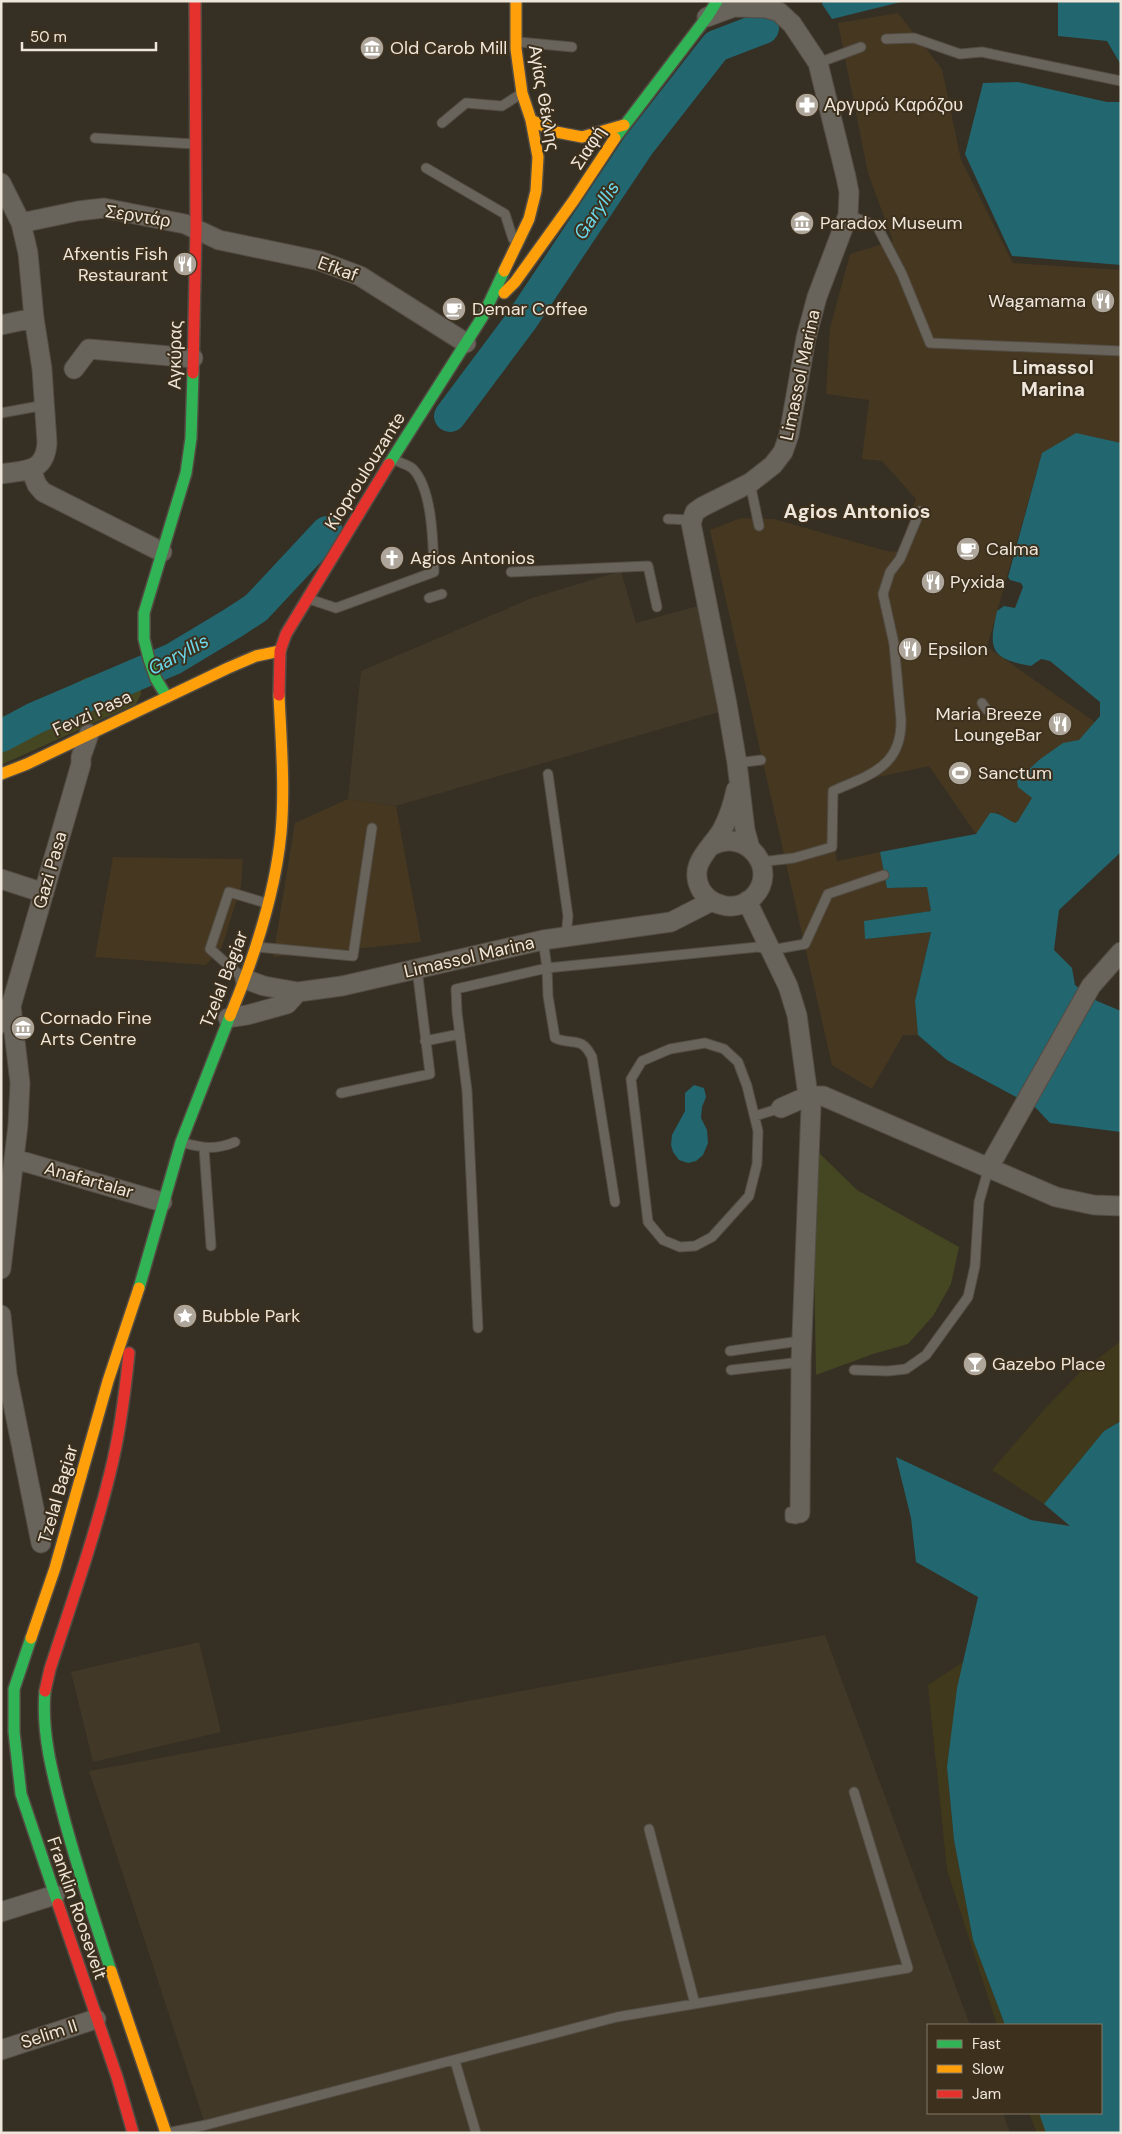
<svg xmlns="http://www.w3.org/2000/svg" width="1122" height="2134" font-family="'DM Sans',sans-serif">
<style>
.built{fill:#463820}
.industrial{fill:#413827}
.green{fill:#444722}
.sand{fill:#40391b}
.water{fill:#22666f}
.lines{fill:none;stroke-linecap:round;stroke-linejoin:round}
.river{stroke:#22666f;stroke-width:32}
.lane-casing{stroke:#534c43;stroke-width:11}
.street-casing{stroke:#534c43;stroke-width:21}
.fast-casing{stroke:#534c43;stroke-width:14}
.slow-casing{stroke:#534c43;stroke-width:14}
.jam-casing{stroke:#534c43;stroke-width:14}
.lane{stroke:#68635b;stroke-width:9}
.street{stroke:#68635b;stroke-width:19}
.fast{stroke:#30b455;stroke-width:11}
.slow{stroke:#ff9f0a;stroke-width:11}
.jam{stroke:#e5322d;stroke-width:11}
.labels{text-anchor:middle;stroke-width:4;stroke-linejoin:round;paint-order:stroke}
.poi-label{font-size:18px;fill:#eee6da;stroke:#3d301d;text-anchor:start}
.street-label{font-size:18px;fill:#eee6da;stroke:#3d301d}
.water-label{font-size:19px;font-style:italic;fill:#6bd9eb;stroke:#3d301d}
.neighbourhood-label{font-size:19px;font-weight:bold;fill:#eee6da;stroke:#3d301d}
.quarter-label{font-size:20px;font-weight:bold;fill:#eee6da;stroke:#3d301d}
</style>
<rect width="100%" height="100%" fill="#362f24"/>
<path class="built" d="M898 13 942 69 961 160 1013 263 1121 270V444L1042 453 987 647 1105 729 1018 821 1015 823 1008 820 997 812 976 834 929 766 842 785 829 805 837 861 880 852 887 888 928 887 931 911 864 922 866 939 931 931 915 1001 918 1035H903L872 1089 832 1065 710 530 741 518 774 519 886 551 899 552 916 499 882 461 862 459 869 400 826 394 830 328 850 254 893 241 868 173 838 23Z
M348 799 396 806 421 942 273 957 295 823Z
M113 857 243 859 241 886 222 947 206 965 95 957Z"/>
<path class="industrial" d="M621 571 636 623 698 606 719 712 396 806 348 799 361 671 532 598Z
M825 1635 970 2025H928V2113H1003L1010 2133H208L89 1771Z
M199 1642 221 1732 93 1762 71 1672Z"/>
<path class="green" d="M137 664 141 694 136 704 1 765V717L47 701 85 678Z
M812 1146 857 1190 959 1247 951 1284 933 1316 908 1344 873 1354 816 1375Z"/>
<path class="sand" d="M1121 1341V1421L1104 1431 1044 1504 992 1470 1042 1412 1080 1372Z
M963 1662 947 1767 954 1840 973 1940 1005 2025H997L947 1870 928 1685Z
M1029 2113H1039L1047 2133H1037Z"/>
<path class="water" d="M823 1H905L832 19 822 4Z
M1058 1H1121V65L1107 41 1058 36Z
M1018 82 1107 102H1121V265L1012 256 965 154 983 83Z
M1076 433 1121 443V852L1059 910 1054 950 1072 968 1075 985 1097 1001 1121 1011V1132L1050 1123 1035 1107 947 1060 918 1035 915 1001 931 932 865 939 864 921 931 911 927 887 887 888 880 852 976 834 990 813C1000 812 1006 819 1015 823L1018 821 1032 798 1018 787 1017 781 1039 760 1063 743 1079 740 1100 716V702L1050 661 1041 659 1031 666 1026 665C987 658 990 644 997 611L1004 606 1015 608 1023 587 1021 583 1010 580 1008 577 1042 453Z
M694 1085 704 1088 706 1097 702 1107 701 1118 707 1130 708 1143 703 1155 696 1161 688 1163 679 1160 673 1152 671 1145 672 1135 685 1111V1093Z
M1121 1421V2133H1046L1039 2113H1101V2025H1005L973 1940 954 1840 947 1767 957 1688 978 1597 916 1562 911 1518 896 1457 1031 1520 1070 1526 1044 1504 1104 1431Z"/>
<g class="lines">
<path class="river" d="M450 416 521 321 638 146 716 46 763 28
M1 736 35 718 173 659 233 623 256 608 327 532"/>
<g class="lane-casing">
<path id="lane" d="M886 39 914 38 960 54 982 52 1121 81
M519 42 572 47
M818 63 861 47
M442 123 466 103 502 106 519 95
M95 138 194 144
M426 168 505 214 513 239
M848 215 877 226 902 274 930 343 1121 351
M1 413 45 405
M750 483 759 526
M668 519 690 520
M511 572 648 566 657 607
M429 598 442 594
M309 599 336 608 434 572C433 545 433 490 413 469 409 465 400 463 395 460
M982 703 987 710
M737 763 761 760
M548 774 568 916 566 937
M760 862 794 858 832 847 833 791C869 775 902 767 901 720L894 644 883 594 890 572 900 559 920 511
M543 940 547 968 548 996 555 1038C573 1046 581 1035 592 1057L615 1202
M257 947 353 956 372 828
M243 978 210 949 229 892 266 903
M425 1041 460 1034
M705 1043 724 1049 738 1062 747 1086 758 1131 757 1164 749 1196 712 1237 695 1246 680 1247 663 1240 648 1222 631 1079 642 1061 670 1049Z
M341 1093 430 1074 417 969
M755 1116 781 1108
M184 1143C203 1148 216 1150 235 1142
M204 1148 211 1246
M478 1328 467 1091 457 1012 456 989 547 968 758 947 771 950 805 944 828 894 884 875
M730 1351 793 1342
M731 1370 801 1362
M854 1370 888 1371 906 1369 926 1355 968 1297 975 1266 979 1202 989 1167
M790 1512V1518L796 1519 800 1513
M649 1829 695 2004
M455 2061 476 2133
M167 2133 206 2125 617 2017 908 1968 854 1792"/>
</g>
<g class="street-casing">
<path id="street" d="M707 17 734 7 766 8
M1 183 21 223 28 253 34 318 42 369 47 443C45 473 25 470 1 474
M21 223 78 211 104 208 185 224 219 240 320 261 360 276 466 343
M1 325 34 318
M74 369 89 349 193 358
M31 470 37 485 43 492 162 552
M711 846C747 826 782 872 751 899 743 905 732 908 722 905 713 903 706 898 701 890 687 864 711 849 722 830 729 817 733 804 736 790
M750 848 745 830 737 763 727 704 691 523 695 512 702 507 750 483 773 465 783 452 789 435 806 338 817 297 848 215 849 192 846 177 818 63 792 24 779 12 766 8 757 1
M1 879 44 893
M747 901 788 986 797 1015 808 1096 811 1107 801 1362 800 1513
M245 979 264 986 298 992 342 986 543 940 671 922 712 901
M228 1018 247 1015 287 1004 298 992
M1 1023 11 1006 81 764V757L89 734
M781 1108 808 1096H823L1056 1197 1094 1205 1121 1206
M15 1159 162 1202
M989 1167 1091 986 1121 952
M1 1269 18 1125 20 1083 11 1006
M1 1315 7 1374 41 1543
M1 1912 55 1895
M1 2050 96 2019"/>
</g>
<g class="fast-casing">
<path id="fast" d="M615 138 707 17 717 1
M389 464 483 316 504 271
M167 697 156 679 149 659 144 639V613L186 473 191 438 193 373
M139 1288 181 1142 230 1016
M31 1638 14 1689V1732L21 1794 58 1904
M45 1691C41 1735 54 1780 65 1822 79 1873 95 1922 111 1971"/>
</g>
<g class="slow-casing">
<path id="slow" d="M531 120 556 132 582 137 624 125
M504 271 529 219 536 191 538 157 531 120 522 93 516 49V1
M504 293 515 282 574 200 615 138
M1 774 27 764 228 668 256 656 280 651
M230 1016C254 958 275 896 281 833 285 787 281 741 279 695
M31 1638 55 1568 108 1381 139 1288
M111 1971 166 2133"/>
</g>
<g class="jam-casing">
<path id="jam" d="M193 373 196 228 195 1
M279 695 280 651 286 634 389 464
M45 1691 50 1669C71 1604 94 1539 110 1473 120 1434 125 1393 129 1353
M58 1904 117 2077 133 2133"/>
</g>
<use href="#lane" class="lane"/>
<use href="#street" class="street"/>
<use href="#fast" class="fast"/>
<use href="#slow" class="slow"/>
<use href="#jam" class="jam"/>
</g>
<defs>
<g id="museum-disc" transform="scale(1.25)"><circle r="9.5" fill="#aea69a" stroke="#3d301d"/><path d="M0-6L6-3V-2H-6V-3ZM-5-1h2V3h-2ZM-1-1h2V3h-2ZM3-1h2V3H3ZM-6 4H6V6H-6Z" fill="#fff"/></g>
<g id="pharmacy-disc" transform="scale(1.25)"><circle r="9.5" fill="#aea69a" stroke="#3d301d"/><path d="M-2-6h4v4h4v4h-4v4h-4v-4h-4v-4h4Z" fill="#fff"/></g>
<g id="restaurant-disc" transform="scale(1.25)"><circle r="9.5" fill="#aea69a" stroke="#3d301d"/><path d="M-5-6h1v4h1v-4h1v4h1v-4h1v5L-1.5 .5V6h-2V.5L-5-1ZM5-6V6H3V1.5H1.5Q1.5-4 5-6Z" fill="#fff"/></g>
<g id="cafe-disc" transform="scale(1.25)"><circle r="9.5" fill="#aea69a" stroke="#3d301d"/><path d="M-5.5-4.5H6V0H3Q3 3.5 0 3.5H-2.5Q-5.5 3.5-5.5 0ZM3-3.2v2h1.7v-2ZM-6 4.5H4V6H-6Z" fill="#fff"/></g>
<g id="church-disc" transform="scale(1.25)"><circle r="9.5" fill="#aea69a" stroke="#3d301d"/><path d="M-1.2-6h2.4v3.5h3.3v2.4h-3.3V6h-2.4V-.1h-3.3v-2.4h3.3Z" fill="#fff"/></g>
<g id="stadium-disc" transform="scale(1.25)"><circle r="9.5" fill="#aea69a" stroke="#3d301d"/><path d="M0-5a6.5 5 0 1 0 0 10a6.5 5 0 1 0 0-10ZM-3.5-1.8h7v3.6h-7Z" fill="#fff"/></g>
<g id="sight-disc" transform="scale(1.25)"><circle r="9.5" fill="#aea69a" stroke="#3d301d"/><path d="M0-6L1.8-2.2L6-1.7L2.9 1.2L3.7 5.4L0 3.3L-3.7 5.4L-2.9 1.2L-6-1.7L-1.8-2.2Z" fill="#fff"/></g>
<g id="bar-disc" transform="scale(1.25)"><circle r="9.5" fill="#aea69a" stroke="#3d301d"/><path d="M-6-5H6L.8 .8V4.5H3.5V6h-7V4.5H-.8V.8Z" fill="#fff"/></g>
</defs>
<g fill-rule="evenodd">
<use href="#museum-disc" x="372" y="48"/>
<use href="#pharmacy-disc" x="807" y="105"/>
<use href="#museum-disc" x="802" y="223"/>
<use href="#restaurant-disc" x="185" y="264"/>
<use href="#restaurant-disc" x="1103" y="301"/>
<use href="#cafe-disc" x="454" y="309"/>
<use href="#cafe-disc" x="968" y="549"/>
<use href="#church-disc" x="392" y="558"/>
<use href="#restaurant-disc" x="933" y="582"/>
<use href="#restaurant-disc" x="910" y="649"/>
<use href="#restaurant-disc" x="1060" y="724"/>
<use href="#stadium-disc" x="960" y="773"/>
<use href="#museum-disc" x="23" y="1028"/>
<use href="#sight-disc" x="185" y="1316"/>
<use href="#bar-disc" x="975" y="1364"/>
</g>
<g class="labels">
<g class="poi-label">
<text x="390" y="54">Old Carob Mill</text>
<text x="824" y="111">Αργυρώ Καρόζου</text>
<text x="820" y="229">Paradox Museum</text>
<text x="168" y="260" text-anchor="end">Afxentis Fish<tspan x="168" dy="21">Restaurant</tspan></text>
<text x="1086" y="307" text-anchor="end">Wagamama</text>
<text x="472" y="315">Demar Coffee</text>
<text x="986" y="555">Calma</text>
<text x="410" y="564">Agios Antonios</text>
<text x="950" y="588">Pyxida</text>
<text x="928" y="655">Epsilon</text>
<text x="1042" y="720" text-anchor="end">Maria Breeze<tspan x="1042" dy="21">LoungeBar</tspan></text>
<text x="978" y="779">Sanctum</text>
<text x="40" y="1024">Cornado Fine<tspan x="40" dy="21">Arts Centre</tspan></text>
<text x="202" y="1322">Bubble Park</text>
<text x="992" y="1370">Gazebo Place</text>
</g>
<g class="street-label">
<text transform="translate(544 98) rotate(80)" y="6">Αγίας Θέκλης</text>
<text transform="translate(588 148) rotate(-57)" y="6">Σιαφή</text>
<text transform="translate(138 216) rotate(9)" y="6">Σερντάρ</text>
<text transform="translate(338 269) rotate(20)" y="6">Efkaf</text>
<text transform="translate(175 355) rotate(-89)" y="6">Αγκύρας</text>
<text transform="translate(800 375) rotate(-78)" y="6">Limassol Marina</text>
<text transform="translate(365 471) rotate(-58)" y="6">Kioproulouzante</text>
<text transform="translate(92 713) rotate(-25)" y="6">Fevzi Pasa</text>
<text transform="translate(50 870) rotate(-74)" y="6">Gazi Pasa</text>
<text transform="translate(469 957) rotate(-13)" y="6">Limassol Marina</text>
<text transform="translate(224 979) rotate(-69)" y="6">Tzelal Bagiar</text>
<text transform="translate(89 1180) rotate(16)" y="6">Anafartalar</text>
<text transform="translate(58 1494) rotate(-74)" y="6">Tzelal Bagiar</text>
<text transform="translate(77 1908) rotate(71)" y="6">Franklin Roosevelt</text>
<text transform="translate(49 2034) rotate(-18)" y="6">Selim II</text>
</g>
<g class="water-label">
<text transform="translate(596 210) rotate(-56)" y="7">Garyllis</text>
<text transform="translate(178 654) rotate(-28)" y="7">Garyllis</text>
</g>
<g class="neighbourhood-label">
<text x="1053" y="374">Limassol<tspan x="1053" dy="22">Marina</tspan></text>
</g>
<g class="quarter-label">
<text x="857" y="518">Agios Antonios</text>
</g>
</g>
<rect width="1122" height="2134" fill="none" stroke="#eee6da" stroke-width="5"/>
<rect x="927" y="2024" width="175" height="90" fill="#3d301d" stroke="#847969"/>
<rect x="937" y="2040" width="25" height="8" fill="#30b455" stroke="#847969"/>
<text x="972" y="2049" font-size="15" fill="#eee6da">Fast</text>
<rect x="937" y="2065" width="25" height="8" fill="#ff9f0a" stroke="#847969"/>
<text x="972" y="2074" font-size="15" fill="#eee6da">Slow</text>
<rect x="937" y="2090" width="25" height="8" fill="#e5322d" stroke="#847969"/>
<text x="972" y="2099" font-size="15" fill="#eee6da">Jam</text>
<path d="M22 42v8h134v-8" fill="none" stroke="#eee6da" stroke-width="2.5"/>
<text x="30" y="42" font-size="15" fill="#eee6da" stroke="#3d301d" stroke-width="4" paint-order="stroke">50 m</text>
</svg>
